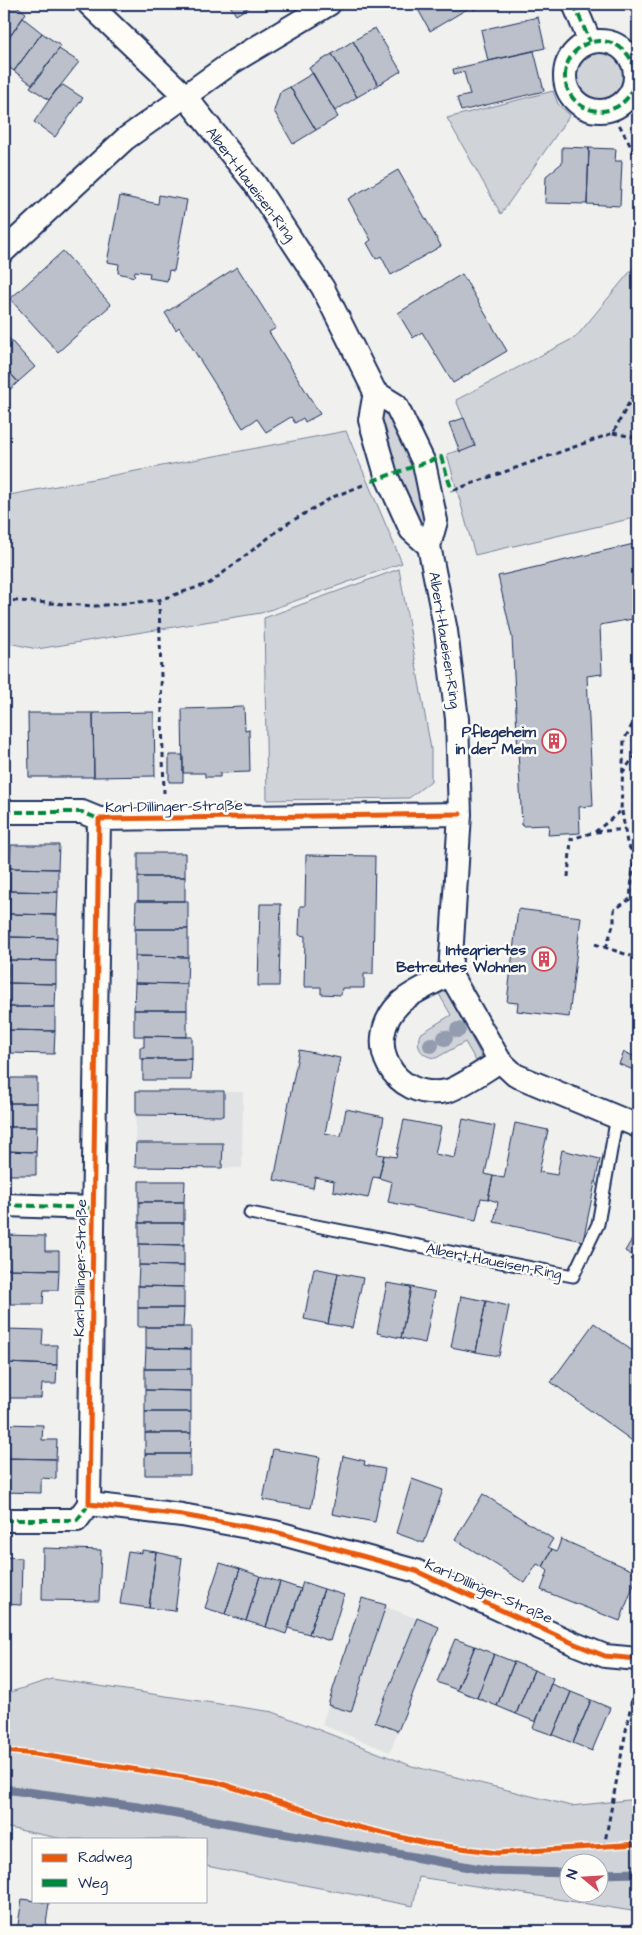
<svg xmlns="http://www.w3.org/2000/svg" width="642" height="1935" font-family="'Architects Daughter',sans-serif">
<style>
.built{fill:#e0e2e3}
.green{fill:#d0d3d8;stroke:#76819b;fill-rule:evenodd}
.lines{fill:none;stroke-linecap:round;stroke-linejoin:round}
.stream{stroke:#6f7b97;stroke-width:9}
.building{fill:#bbc0ca;stroke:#1b2f5e}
.lane-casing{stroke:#1b2f5e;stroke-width:15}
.street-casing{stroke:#1b2f5e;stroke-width:26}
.path{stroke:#1b2f5e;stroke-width:3;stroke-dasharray:5 4;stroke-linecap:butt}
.lane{stroke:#fdfcf7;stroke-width:11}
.street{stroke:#fdfcf7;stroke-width:22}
.quiet{stroke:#00873e;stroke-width:4;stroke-dasharray:8 4;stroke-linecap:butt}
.cycleway-casing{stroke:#fdfcf7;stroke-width:8}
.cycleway{stroke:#e8590c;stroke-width:5}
.tree{fill:#949caf}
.labels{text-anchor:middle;stroke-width:5;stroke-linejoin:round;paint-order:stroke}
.street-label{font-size:15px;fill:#1b2f5e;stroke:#fdfcf7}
.poi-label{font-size:15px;font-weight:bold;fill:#1b2f5e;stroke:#fdfcf7;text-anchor:end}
</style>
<rect width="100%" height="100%" fill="#f0f0ee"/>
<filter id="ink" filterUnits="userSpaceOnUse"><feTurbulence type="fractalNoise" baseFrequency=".02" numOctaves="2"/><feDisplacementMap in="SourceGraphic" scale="10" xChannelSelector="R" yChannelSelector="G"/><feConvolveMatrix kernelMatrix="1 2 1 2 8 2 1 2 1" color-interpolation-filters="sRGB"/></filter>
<g filter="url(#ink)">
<path class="built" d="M136 1091 243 1092 242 1168 135 1167Z
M362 1598 439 1627 390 1752 322 1725Z"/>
<path class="green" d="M565 76a35 35 0 1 1 70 0a35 35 0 1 1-70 0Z
M553 91 558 104 570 115 501 214 447 118Z
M638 262V517L475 555 447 454 475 446 456 400 576 337Z
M375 392 424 463 429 546 386 475Z
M346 431 402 563 261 613 37 649 4 642V496Z
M399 569 431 749V781L409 798 267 800 264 618Z
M446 991 482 1057 476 1061 465 1042 436 1058C422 1057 415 1048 420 1034L451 1015 439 994Z
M52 1679 273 1712 412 1766 571 1806 638 1799V1912L419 1877 413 1906 206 1866V1839H63L4 1827V1694ZM570 1862H600V1892H570Z"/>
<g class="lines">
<path class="stream" d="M4 1789 138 1807 491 1871 570 1873
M600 1874 638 1873"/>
</g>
<path class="building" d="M5 4H14L26 13 4 45Z
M229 4H254L236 15Z
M415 4H471L472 6 430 31Z
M471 4H484L474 10Z
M538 17 545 48 488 61 481 30Z
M23 18 42 33 14 71 4 64V45Z
M375 28 401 71 378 85 353 41Z
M42 33 61 46 33 85 14 71Z
M353 41 378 85 357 97 332 54Z
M59 49 79 62 49 100 30 87Z
M534 51 544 91 461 111 457 98 470 95 464 72 454 74 453 69Z
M332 54 357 97 335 111 309 68Z
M313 73 338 117 316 130 290 87Z
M63 85 83 98 55 137 34 122 56 90Z
M290 87 316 130 293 144 274 111 280 92Z
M562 147 589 148 587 204 545 203 546 176 562 163Z
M589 148 616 149 615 161H622L620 206 587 204Z
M398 170 441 246 391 275 381 256 376 259 367 243 371 240 348 199Z
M159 195 187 200 174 271 169 270 167 281 149 278 150 273 135 271 134 277 118 273 119 264 107 262 120 196 158 204Z
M63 251 111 305 58 352 10 299Z
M237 267 276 328 269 332 320 414 305 422 303 418 295 423 291 417 266 432 257 419 243 428 179 327 176 330 165 313Z
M462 274 507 351 453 383 422 332 413 338 398 313Z
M4 333 35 367 18 382 4 366Z
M4 366 18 382 4 395Z
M464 418 475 446 460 452 449 423Z
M638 543V618L600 625 602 674 587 676 593 806 579 807 580 833 548 835 549 825 522 826 512 637 498 576Z
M244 707 245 730 249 729 250 772 220 773V777H205V773H183L182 709Z
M154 712 155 776 94 777 93 713Z
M28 713H93L94 777H29Z
M4 725H6L4 788Z
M169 755H183V782H169Z
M11 845H59L58 869 10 868Z
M138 853H185V877H138Z
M306 855 375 856 373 974H364V988H342L341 995 321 994V987H304L305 936 299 935 300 906H305Z
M10 868 58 869V892L10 891Z
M138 877H185V901H138Z
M10 891 58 892 57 915 9 914Z
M136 901H188V929H135Z
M260 904H281L279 986H258Z
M518 909 581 917 569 1017 517 1011 518 1003 507 1002Z
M9 914 57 915V938L9 937Z
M135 929H188V957L135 956Z
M9 937 57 938 56 961 9 960Z
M135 956 188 957 187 984 135 983Z
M9 960 56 961V984L8 983Z
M8 983 56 984 55 1007H8Z
M135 983 187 984V1010H134Z
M8 1007H55V1031L7 1030Z
M134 1010H187V1037L134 1036Z
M7 1030 55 1031 54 1054 7 1053Z
M144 1036 192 1037V1059H140V1047H144Z
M299 1050 340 1058 325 1133 341 1136 346 1109 384 1117 377 1154 384 1155 379 1178 373 1177 368 1198 333 1191 334 1181 315 1177 313 1188 274 1180Z
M624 1052 638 1058V1072L619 1064Z
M143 1059H192L191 1080H143Z
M4 1078H37V1103H4Z
M136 1091H224V1116L136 1115Z
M4 1103H37V1127H4Z
M463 1119 495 1126 485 1174 493 1176 488 1199 481 1198 476 1220 388 1202 392 1182 379 1178 384 1155 396 1157 404 1120 441 1127 435 1154 455 1158Z
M515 1123 548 1130 539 1172 557 1175 562 1150 600 1159 583 1241 494 1222 498 1202 488 1199 493 1176 504 1178Z
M4 1127H37L36 1152 4 1151Z
M136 1143H223L222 1168 135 1167Z
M4 1151 36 1152V1175H4Z
M139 1181H185L184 1202H139Z
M139 1202H184V1223H139Z
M139 1223H184V1245L139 1244Z
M638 1229V1259L625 1251Z
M4 1235 45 1236V1251H59V1270L4 1269Z
M139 1244 184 1245V1266L139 1265Z
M139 1265 184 1266V1287L138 1286Z
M314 1268 338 1273 328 1324 304 1319Z
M4 1269 59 1270 58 1290H44L43 1304H4Z
M338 1273 363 1278 352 1328 328 1324Z
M387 1283 411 1287 401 1338 377 1333Z
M138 1286 184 1287V1308H138Z
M411 1287 435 1292 425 1343 401 1338Z
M461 1296 486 1301 476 1352 451 1347Z
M486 1301 509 1306 499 1356 476 1352Z
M138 1308H184L183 1327H138Z
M594 1323 638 1355V1445L551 1382Z
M146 1327H191V1349L146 1348Z
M4 1329 43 1330 42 1345H57V1365L4 1363Z
M146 1348 191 1349V1369H145Z
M4 1363 57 1365 56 1384H42L41 1398H4Z
M145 1369H191V1391L145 1390Z
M145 1390 191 1391V1412H145Z
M145 1412H191V1433H145Z
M4 1424 43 1425 42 1440H57L56 1459 4 1458Z
M145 1433H191L190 1454H145Z
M273 1449 320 1457 311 1508 263 1500Z
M145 1454H190V1475H145Z
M343 1456 365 1461 364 1465 385 1469 375 1522 332 1514Z
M4 1458 56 1459V1479L41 1478V1493L4 1492Z
M412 1479 443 1490 424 1543 396 1533Z
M483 1494 553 1539 548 1547 552 1549 543 1567 537 1564 525 1583 455 1539Z
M561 1539 638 1573 620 1621 541 1590 548 1571 543 1567 552 1549 557 1551Z
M43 1548 101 1550 99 1601 42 1600Z
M142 1550 156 1552 149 1608 120 1604 128 1551 142 1553Z
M156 1552 182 1558 175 1611 149 1608Z
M4 1557 22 1558 21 1605 4 1604Z
M220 1563 240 1569 225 1614 205 1608Z
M240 1569 260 1576 246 1621 225 1614Z
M260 1576 280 1582 266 1627 246 1621Z
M280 1582 301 1589 286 1634 266 1627Z
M303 1582 324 1589 309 1634 288 1628Z
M324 1589 344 1595 330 1641 309 1634Z
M362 1598 386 1605 351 1712 328 1705Z
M417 1618 439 1627 398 1731 375 1722Z
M455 1639 475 1646 457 1690 437 1682Z
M475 1646 494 1654 477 1698 457 1690Z
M494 1654 514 1662 497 1706 477 1698Z
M514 1662 534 1670 516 1714 497 1706Z
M534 1670 553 1678 536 1722 516 1714Z
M551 1684 571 1692 553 1735 533 1728Z
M571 1692 591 1700 573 1743 553 1735Z
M591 1700 610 1708 592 1751 573 1743Z
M637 1725H638V1766L634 1757 637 1754 634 1742Z
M22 1899 49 1903 45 1931H17Z"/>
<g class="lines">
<g class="lane-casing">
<path id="lane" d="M250 1213 573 1276 598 1224 617 1116"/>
</g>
<g class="street-casing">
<path id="street" d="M89 4 185 96 255 184 323 288 375 392 396 405 424 463 436 521 429 546 446 631 457 719 460 814 450 974 500 1061 515 1075 638 1126
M574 4 590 42
M565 76a35 35 0 1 1 70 0a35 35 0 1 1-70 0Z
M4 251 125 139 234 61 329 4
M375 392 370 420 386 475 411 530 429 546
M4 812H82L99 819
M460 814 99 819 89 1504 182 1515 275 1532 416 1571 575 1644 605 1656 638 1659
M450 974C436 982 411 992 400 1003 361 1041 393 1102 447 1091 460 1088 488 1068 500 1061
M4 1205 93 1208
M4 1520H77L89 1504"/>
</g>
<path class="path" d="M611 109 638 160
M613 433 638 438
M454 490 613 433 638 386
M4 600 95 606 159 600 210 583 285 525 333 497 363 485
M159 600 164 793
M636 659H638
M622 773 638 752
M622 811 627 843 638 862
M596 832 625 829
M568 877 571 839 595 832 621 811 624 740 638 714
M595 944 631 956
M606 948 614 922V910L630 899 634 858
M4 1751 35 1754 216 1782 358 1827 425 1843 497 1853 638 1844
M604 1847 635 1683"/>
<use href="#lane" class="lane"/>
<use href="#street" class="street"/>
<path class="quiet" d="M574 4 590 42
M565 76a35 35 0 1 1 70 0a35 35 0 1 1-70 0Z
M372 481 441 457 452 491
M4 812H82L99 819
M4 1205 93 1208
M4 1520H77L89 1504"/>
<g class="cycleway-casing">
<path id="cycleway" d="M460 814 99 819 89 1504 182 1515 275 1532 416 1571 575 1644 605 1656 638 1659
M4 1751 35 1754 216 1782 358 1827 425 1843 497 1853 638 1844"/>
</g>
<use href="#cycleway" class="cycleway"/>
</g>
<g class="tree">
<circle cx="458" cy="1030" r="8"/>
<circle cx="445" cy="1038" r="8"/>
<circle cx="431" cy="1045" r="8"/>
</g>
</g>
<defs>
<g id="building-ring" transform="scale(1.25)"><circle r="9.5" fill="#fdfcf7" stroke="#d1495b" stroke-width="1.5"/><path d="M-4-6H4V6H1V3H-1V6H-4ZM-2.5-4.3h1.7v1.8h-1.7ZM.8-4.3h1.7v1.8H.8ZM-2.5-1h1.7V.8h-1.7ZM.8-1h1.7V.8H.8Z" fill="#d1495b"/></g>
</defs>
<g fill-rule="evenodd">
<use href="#building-ring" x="554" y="741"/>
<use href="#building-ring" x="544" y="959"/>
</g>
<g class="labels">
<g class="street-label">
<text transform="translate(251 184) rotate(53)" y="5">Albert-Haueisen-Ring</text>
<text transform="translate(445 640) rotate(81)" y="5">Albert-Haueisen-Ring</text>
<text transform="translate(174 806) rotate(-1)" y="5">Karl-Dillinger-Straße</text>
<text transform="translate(494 1261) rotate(11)" y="5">Albert-Haueisen-Ring</text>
<text transform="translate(80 1268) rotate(-89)" y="5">Karl-Dillinger-Straße</text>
<text transform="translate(489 1591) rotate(24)" y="5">Karl-Dillinger-Straße</text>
</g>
<g class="poi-label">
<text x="536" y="737">Pflegeheim<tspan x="536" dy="17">in der Melm</tspan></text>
<text x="526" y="955">Integriertes<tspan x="526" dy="17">Betreutes Wohnen</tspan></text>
</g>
</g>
<rect width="642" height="1935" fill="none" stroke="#fdfcf7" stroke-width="20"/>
<rect x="10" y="10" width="622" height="1915" fill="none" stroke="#1b2f5e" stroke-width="2" filter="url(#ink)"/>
<rect x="32" y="1838" width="175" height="65" fill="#fdfcf7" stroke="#a3aaba"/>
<rect x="42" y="1854" width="25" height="8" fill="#e8590c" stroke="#a3aaba"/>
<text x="78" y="1862" font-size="15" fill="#1b2f5e">Radweg</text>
<rect x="42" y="1879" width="25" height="8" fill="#00873e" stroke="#a3aaba"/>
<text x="78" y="1888" font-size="15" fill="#1b2f5e">Weg</text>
<g transform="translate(584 1878) rotate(288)"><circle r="24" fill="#fdfcf7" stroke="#a3aaba"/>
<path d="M0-4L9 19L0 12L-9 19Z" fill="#d1495b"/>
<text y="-8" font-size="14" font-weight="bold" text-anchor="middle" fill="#1b2f5e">N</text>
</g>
</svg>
